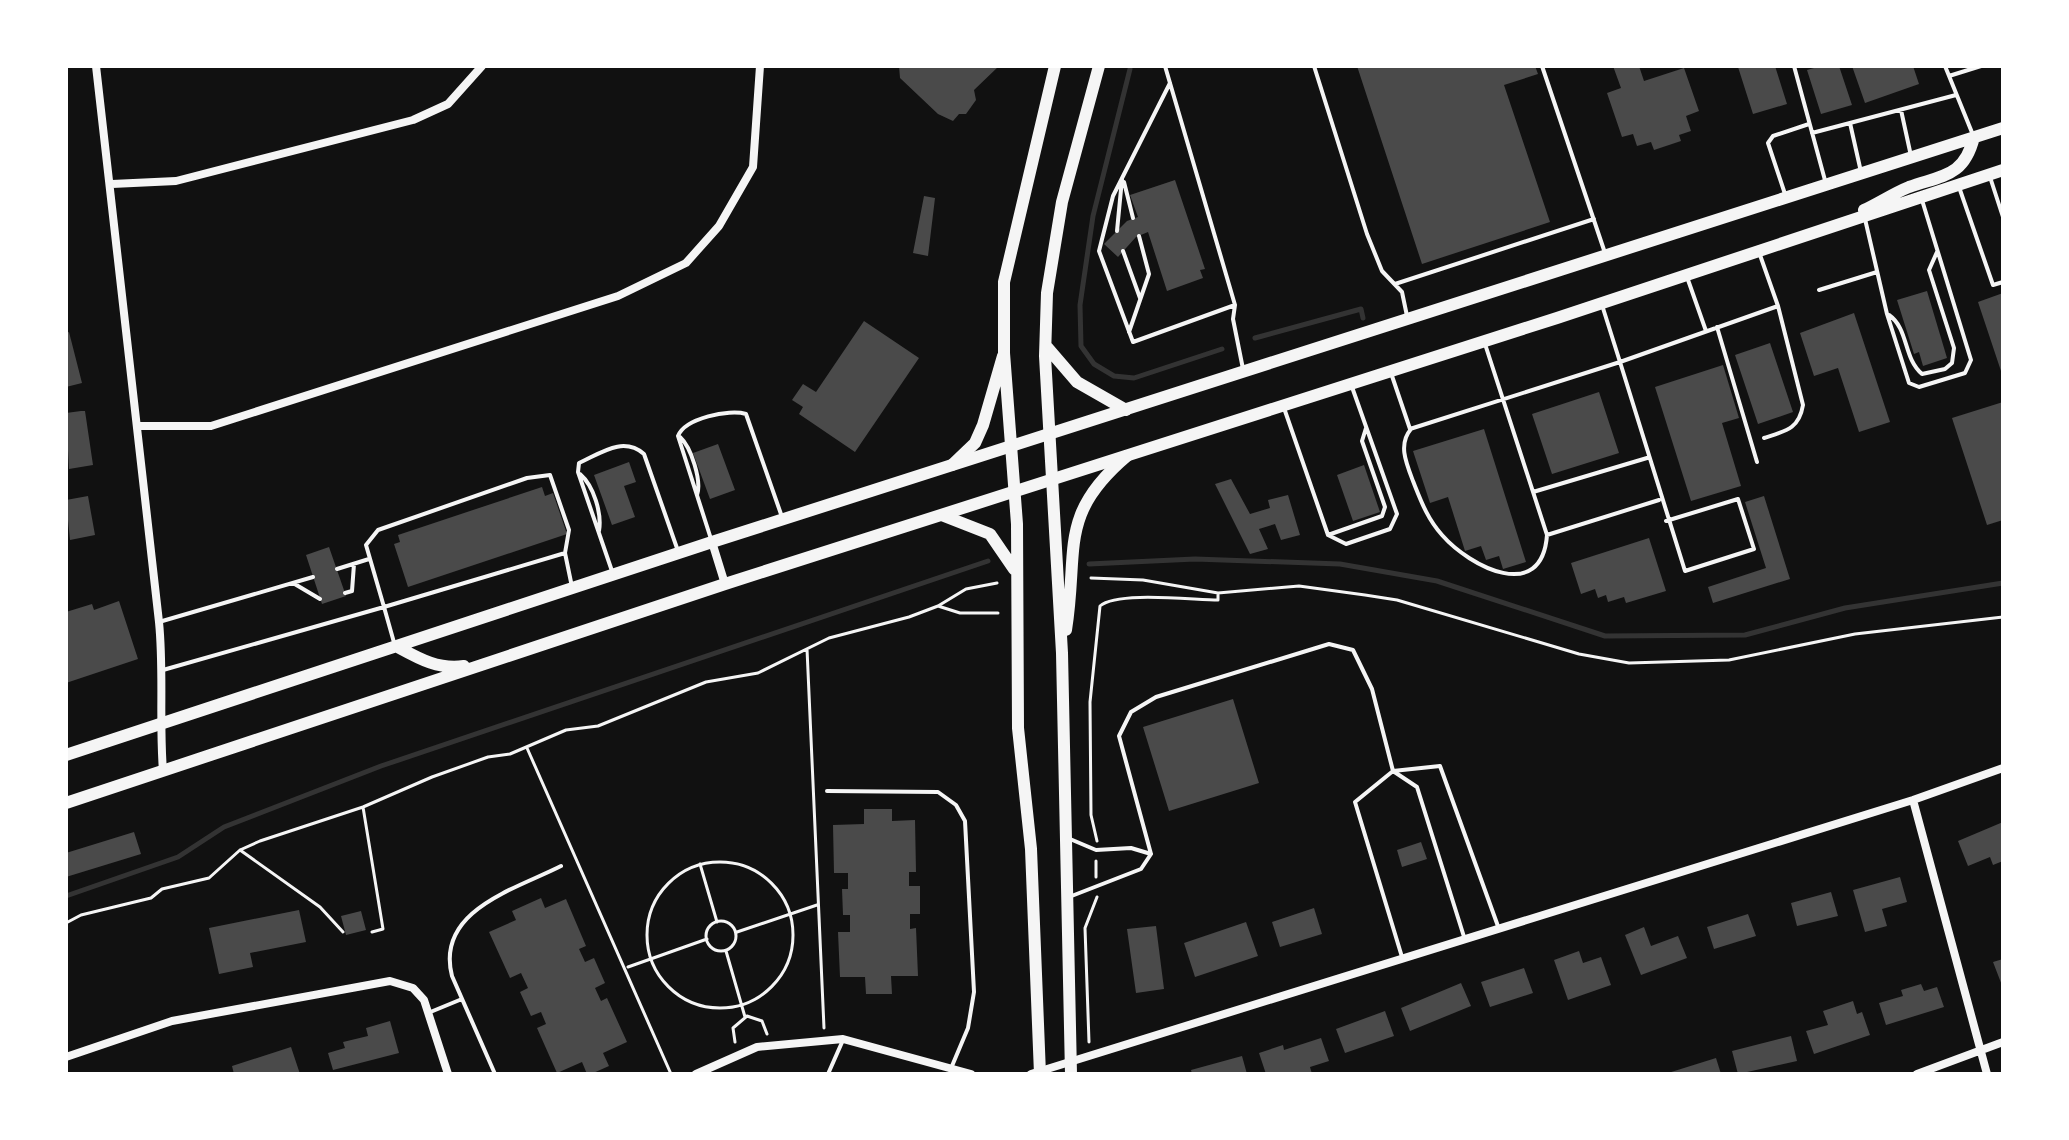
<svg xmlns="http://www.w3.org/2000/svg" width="2069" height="1140" font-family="'Noto Sans',sans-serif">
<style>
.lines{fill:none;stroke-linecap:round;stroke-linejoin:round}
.stream{stroke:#333;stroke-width:5}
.building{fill:#4a4a4a}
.path{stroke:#f5f5f5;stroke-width:3}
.service{stroke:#f5f5f5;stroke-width:4}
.minor{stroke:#f5f5f5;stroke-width:8}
.primary{stroke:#f5f5f5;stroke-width:12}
.trunk{stroke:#f5f5f5;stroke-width:12}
</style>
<rect width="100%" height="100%" fill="#111"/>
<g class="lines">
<path class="stream" d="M1130 69 1093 216 1080 305 1081 346 1094 364 1114 376 1134 378 1222 349
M1255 338 1361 309 1363 318
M1089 564 1195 559 1340 564 1437 581 1605 636 1745 635 1845 608 2003 583
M66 896 178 857 224 827 381 766 988 561"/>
</g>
<path class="building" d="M899 66H999L974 90 976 100 966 114H959L953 121 938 114 900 78Z
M1357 66H1535L1538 74 1504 85 1550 222 1422 264Z
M1613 66H1639L1644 81 1684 68 1699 111 1686 116 1691 131 1679 135 1681 141 1654 150 1651 142 1637 146 1633 134 1622 137 1607 93 1621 88Z
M1775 66 1787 104 1753 114 1738 67Z
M1821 66H1839L1852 105 1821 114 1807 70Z
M1852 66H1913L1919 84 1865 103Z
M1175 180 1205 269 1200 270 1203 278 1167 291 1148 232 1136 237 1118 257 1104 244 1127 221 1138 217 1130 195Z
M924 196 935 198 928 256 913 253Z
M1927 291 1947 358 1923 366 1919 352 1914 354 1897 300Z
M2003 293V374H2002L1978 302Z
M1854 313 1890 422 1859 432 1838 368 1814 376 1800 333Z
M864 321 919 358 855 452 799 414 803 407 792 400 803 384 816 392Z
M69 332 82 383 66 387V333Z
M1770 343 1793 412 1758 424 1735 355Z
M1723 365 1739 418 1722 423 1741 486 1691 501 1655 387Z
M1599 392 1619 453 1552 474 1532 414Z
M2003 402V520L1987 525 1952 418Z
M81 411H85L93 465 69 469 66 413Z
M1484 429 1526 562 1503 569 1499 556 1486 560 1481 546 1465 551 1448 497 1430 503 1413 451Z
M718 444 735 490 710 499 693 453Z
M629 462 636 482 624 486 635 517 612 525 594 475Z
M1364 465 1380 512 1353 521 1337 475Z
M1231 479 1250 514 1270 508 1268 500 1288 495 1300 535 1281 540 1275 524 1259 529 1268 549 1250 554 1215 484Z
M542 487 545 496 553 493 567 534 408 587 394 544 400 542 398 535Z
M88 496 95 535 70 540 66 500Z
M1764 496 1790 579 1713 603 1708 587 1766 568 1745 502Z
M1649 538 1666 591 1626 603 1624 597 1608 602 1606 595 1598 598 1595 589 1581 594 1571 563Z
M329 547 346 596 322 604 306 555Z
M119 601 138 659 66 683V612L92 604 94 610Z
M1233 699 1259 783 1169 811 1143 727Z
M864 809H892V821L915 820 916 872H909V886H920V914H910V929L916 928 918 976H891L892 994H866L865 977H840L838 932H850V915H843L842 889H848V873H834L833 825 864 824Z
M2003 822V861L1993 865 1990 857 1968 866 1958 841Z
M134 832 141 854 66 877V853Z
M1421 842 1427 859 1402 867 1397 850Z
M1900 877 1907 902 1882 909 1887 926 1865 932 1853 890Z
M1831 892 1838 916 1797 926 1791 903Z
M541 898 545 908 566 899 586 946 579 949 585 962 594 958 605 983 595 988 601 1001 607 998 627 1042 603 1053 609 1066 591 1074H587L582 1062 557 1073 537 1028 546 1024 541 1012 531 1016 520 992 528 988 521 973 510 978 489 932 516 920 512 911Z
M1314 908 1322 934 1280 947 1272 922Z
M299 910 306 942 250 953 253 967 219 974 209 928Z
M361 911 366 930 346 935 341 916Z
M1748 914 1756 936 1714 949 1707 927Z
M1246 922 1258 956 1195 977 1184 943Z
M1156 926 1164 989 1136 993 1127 929Z
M1644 927 1651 946 1678 936 1687 958 1641 975 1625 935Z
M1579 951 1583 963 1601 957 1611 985 1568 1000 1554 960Z
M2003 959V988L1993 962Z
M1524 968 1533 993 1490 1007 1481 982Z
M1461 983 1471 1006 1410 1031 1401 1008Z
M1921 984 1924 991 1937 987 1944 1007 1886 1025 1879 1003 1903 996 1901 990Z
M1853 1001 1857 1014 1862 1012 1870 1035 1814 1054 1806 1031 1828 1025 1823 1011Z
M1385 1011 1394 1036 1345 1053 1336 1029Z
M390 1021 399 1053 333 1070 328 1053 345 1048 343 1042 368 1036 366 1028Z
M1791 1036 1797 1061 1738 1074 1732 1051Z
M1321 1038 1329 1061 1310 1067 1312 1074H1266L1259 1053 1283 1045 1284 1050Z
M291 1047 300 1074H234L232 1066Z
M1242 1056 1247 1074H1192L1191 1070Z
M1716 1058 1721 1074H1668V1073Z"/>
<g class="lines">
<path class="path" d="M1091 578 1143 580 1218 593 1299 586 1365 595 1397 600 1579 654 1629 663 1729 660 1855 634 2003 617
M938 606 960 613H998
M807 649 824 1028
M527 748 671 1074
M363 807 383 929 372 932
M1097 841 1091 815 1090 702 1100 606C1117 591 1193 600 1218 600V594
M240 850 320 907 343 932
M1096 861V877
M647 935a73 73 0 1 1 146 0a73 73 0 1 1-146 0Z
M700 864 717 922
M706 936a15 15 0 1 1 30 0a15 15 0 1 1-30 0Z
M66 923 81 915 151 898 162 889 209 878 240 850 260 841 363 807 432 777 488 757 510 754 566 730 598 726 706 682 758 673 829 638 909 617 938 606 966 589 997 583
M737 932 817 905
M726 951 745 1017
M628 967 707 939
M735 1042 733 1028 747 1016 762 1021 767 1034
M1089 1042 1085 928 1097 897"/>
<path class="service" d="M1165 66 1235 305 1233 319 1243 369
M1314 66 1367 234 1382 271 1402 292 1407 316
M1542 66 1605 253
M1794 66 1826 184
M1945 66 1973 135
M1949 76 1981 66
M1170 83 1113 196 1099 251 1133 342 1235 305
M1901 110 1911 156
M1850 123 1861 172
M1812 133 1956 95
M1990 177 2003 217
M1124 182 1133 218
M1959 187 1993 285 2003 282
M1786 197 1768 143 1773 136 1809 124
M1865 219 1887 314 1909 383 1919 387 1965 373 1971 360 1967 347 1922 200
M1117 231 1122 179
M1123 251 1140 298
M1687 277 1706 331
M1395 284 1594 219
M1819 290 1877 272
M1889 315C1909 329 1903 358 1922 374L1945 369 1952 363 1954 348 1929 270 1937 252
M1717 327 1757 462
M1129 332 1149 274 1139 236
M1391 373 1410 429 1620 362 1602 305
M1284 408 1328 535 1346 544 1390 529 1397 514 1352 387
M1411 429C1398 444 1406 463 1413 481 1421 501 1427 518 1442 535 1470 567 1542 604 1547 535L1485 344
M680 437C691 447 702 481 697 495
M1764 438C1786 431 1799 429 1803 405L1778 306
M580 474C594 486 602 514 599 531
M1533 492 1647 458
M1666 521 1738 499 1754 549 1685 571 1620 362 1778 306 1760 255
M1328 535 1382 516 1385 507 1362 441 1366 428
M1547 535 1659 500
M711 539 678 436C685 418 729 409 746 414L782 517
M565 553 384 607 366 545 378 530 527 478 550 475 569 530 565 553 572 587
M337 569 369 559
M613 574 578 472 579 463C601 453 623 436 644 454L678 551
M293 583 320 599
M345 593 352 591 354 564
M159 622 313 577
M163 670 384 607 395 646
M827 791 938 792 956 805 965 821 974 992 968 1028 952 1066
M1151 854 1119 736 1131 712 1156 697 1329 644 1353 650 1372 689 1393 771 1417 787 1465 940
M1069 897 1141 869 1151 854 1131 848 1096 850 1070 839
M1402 957 1355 802 1393 771 1440 766 1499 929
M428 1013 462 999
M495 1074 452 976C435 910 516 889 561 866
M828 1074 843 1040"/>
<path class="minor" d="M96 66 159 622C164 672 159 721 163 771
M112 184 176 181 413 120 448 104 482 66
M138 426H211L618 296 686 263 719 226 753 167 760 66
M712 542 725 584
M1913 800 1987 1074
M66 1057 172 1021 390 981 413 988 424 1000 448 1074
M696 1074 757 1047 843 1039 971 1074
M1031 1074 1913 800 2003 768
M1917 1074 2003 1042"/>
<path class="primary" d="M1864 210C1879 203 1894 193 1909 187 1943 175 1964 177 1974 137
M396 646C418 658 438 670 464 666
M66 755 712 542 2003 128
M66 803 725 584 1557 318 2003 170"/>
<path class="trunk" d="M1046 346 1077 382 1126 410
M952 465 975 443 983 425 1003 356
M944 516 990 534 1014 569
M1066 630C1079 550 1057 515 1127 456
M1040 1074 1031 849 1018 728 1017 524 1004 353V282L1055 66
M1071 1074 1062 653 1045 356 1047 293 1062 202 1099 66"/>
</g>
<rect width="2069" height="1140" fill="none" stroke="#ffffff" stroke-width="136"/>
</svg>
